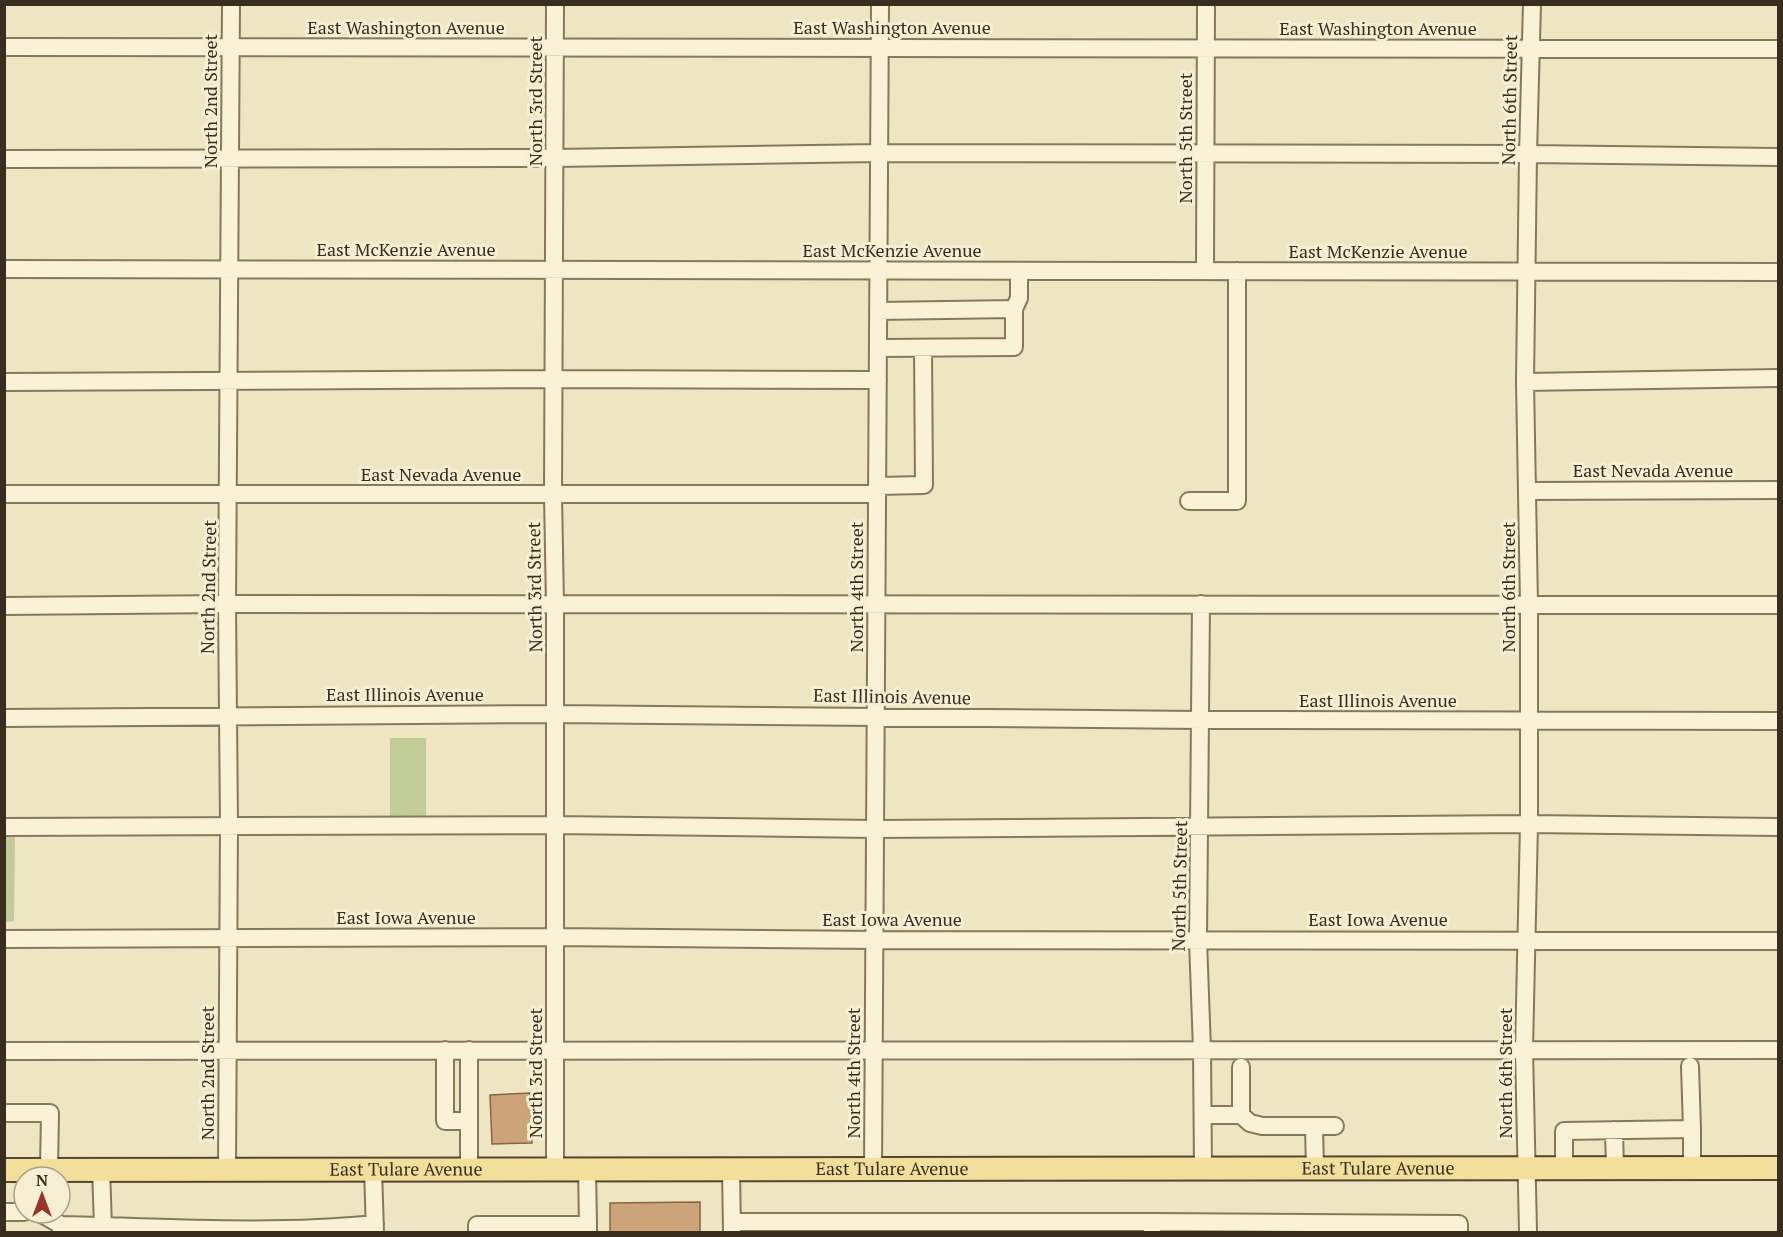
<svg xmlns="http://www.w3.org/2000/svg" width="1783" height="1237" font-family="'PT Serif',serif">
<style>
.green{fill:#c1cc97}
.building{fill:#cda479;stroke:#88643f;stroke-width:1.5}
.lines{fill:none;stroke-linecap:round;stroke-linejoin:round}
.minor-casing{stroke:#89775a;stroke-width:20}
.major-casing{stroke:#56452e;stroke-width:26}
.minor{stroke:#f9f2d6;stroke-width:16}
.major{stroke:#f2df9b;stroke-width:22}
.labels{text-anchor:middle;stroke-width:6;stroke-linejoin:round;paint-order:stroke}
.street-label{font-size:18px;fill:#382d1e;stroke:#f6efd3}
</style>
<rect width="100%" height="100%" fill="#eee6c3"/>
<path class="green" d="M390 738H426V822H390Z
M5 837H15L14 921 5 922Z"/>
<path class="building" d="M530 1093 532 1143 492 1144 490 1095Z
M700 1202V1233H610V1203Z"/>
<g class="lines">
<g class="minor-casing">
<path id="minor" d="M555 4 553 495 555 604V1169
M4 47 1778 49
M4 159 555 158 879 153 1528 154 1778 157
M4 269 1778 272
M1205 271 1206 4
M878 311 1014 309
M878 348 1014 347V309L1019 298V271
M4 382 554 379 878 380
M1525 382 1778 378
M877 486 924 485 923 348
M1528 491 1778 490
M4 494H877
M1189 501H1237V271
M1201 604 1198 940 1202 1050 1203 1169
M4 606 227 604 1778 605
M4 718 555 714 1201 720 1778 721
M4 827 555 825 875 829 1529 824 1778 827
M4 939 555 937 875 940 1778 941
M445 1050V1121H469
M469 1050V1169
M4 1051 1778 1050
M1690 1066 1692 1129
M4 1113H50L49 1169
M1203 1115H1241V1067
M1241 1115 1250 1123 1262 1126H1335
M1314 1126 1315 1169
M1614 1130 1615 1169
M101 1169 103 1226C193 1229 285 1233 375 1224
M227 1169 229 825 227 604 231 4
M373 1169 375 1232
M587 1169 588 1225
M731 1169 732 1231
M873 1169 880 4
M1564 1169V1131L1692 1129V1168
M4 1212H24
M40 1213 61 1225
M732 1222H1152
M61 1232V1225L103 1226V1232
M477 1232V1225H588V1232
M1152 1232V1222L1459 1224V1232
M1528 1232 1524 1050 1529 824V604L1525 382 1528 154 1532 4"/>
</g>
<g class="major-casing">
<g id="major">
<path id="s1" d="M4 1170 1778 1168"/>
</g>
</g>
<use href="#minor" class="minor"/>
<use href="#major" class="major"/>
</g>
<g class="labels">
<g class="street-label">
<text x="406" y="34">East Washington Avenue</text>
<text x="892" y="34">East Washington Avenue</text>
<text x="1378" y="35">East Washington Avenue</text>
<text transform="translate(1510 100) rotate(-89)" y="6">North 6th Street</text>
<text transform="translate(211 101) rotate(-90)" y="6">North 2nd Street</text>
<text transform="translate(536 101) rotate(-90)" y="6">North 3rd Street</text>
<text transform="translate(1186 138) rotate(-90)" y="6">North 5th Street</text>
<text x="406" y="256">East McKenzie Avenue</text>
<text x="892" y="257">East McKenzie Avenue</text>
<text x="1378" y="258">East McKenzie Avenue</text>
<text x="1653" y="477">East Nevada Avenue</text>
<text x="441" y="481">East Nevada Avenue</text>
<text transform="translate(209 587) rotate(-89)" y="6">North 2nd Street</text>
<text transform="translate(535 587) rotate(-91)" y="6">North 3rd Street</text>
<text transform="translate(857 587) rotate(-90)" y="6">North 4th Street</text>
<text transform="translate(1509 587) rotate(-90)" y="6">North 6th Street</text>
<text x="405" y="701">East Illinois Avenue</text>
<text transform="translate(892 697) rotate(1)" y="6">East Illinois Avenue</text>
<text x="1378" y="707">East Illinois Avenue</text>
<text transform="translate(1180 886) rotate(-89)" y="6">North 5th Street</text>
<text x="406" y="924">East Iowa Avenue</text>
<text x="892" y="926">East Iowa Avenue</text>
<text x="1378" y="926">East Iowa Avenue</text>
<text transform="translate(208 1073) rotate(-90)" y="6">North 2nd Street</text>
<text transform="translate(536 1073) rotate(-90)" y="6">North 3rd Street</text>
<text transform="translate(854 1073) rotate(-90)" y="6">North 4th Street</text>
<text transform="translate(1506 1073) rotate(-90)" y="6">North 6th Street</text>
<text dy="6" stroke="none"><textPath href="#s1" startOffset="402">East Tulare Avenue</textPath></text>
<text dy="6" stroke="none"><textPath href="#s1" startOffset="888">East Tulare Avenue</textPath></text>
<text dy="6" stroke="none"><textPath href="#s1" startOffset="1374">East Tulare Avenue</textPath></text>
</g>
</g>
<rect width="1783" height="1237" fill="none" stroke="#382d1e" stroke-width="12"/>
<g transform="translate(42 1195)"><circle r="28" fill="#f6efd3" stroke="#aaa18b" stroke-width="1.5"/>
<path d="M0-4.5L10 22L0 15L-10 22Z" fill="#983429"/>
<text y="-9" font-size="16" font-weight="bold" text-anchor="middle" fill="#382d1e">N</text>
</g>
</svg>
